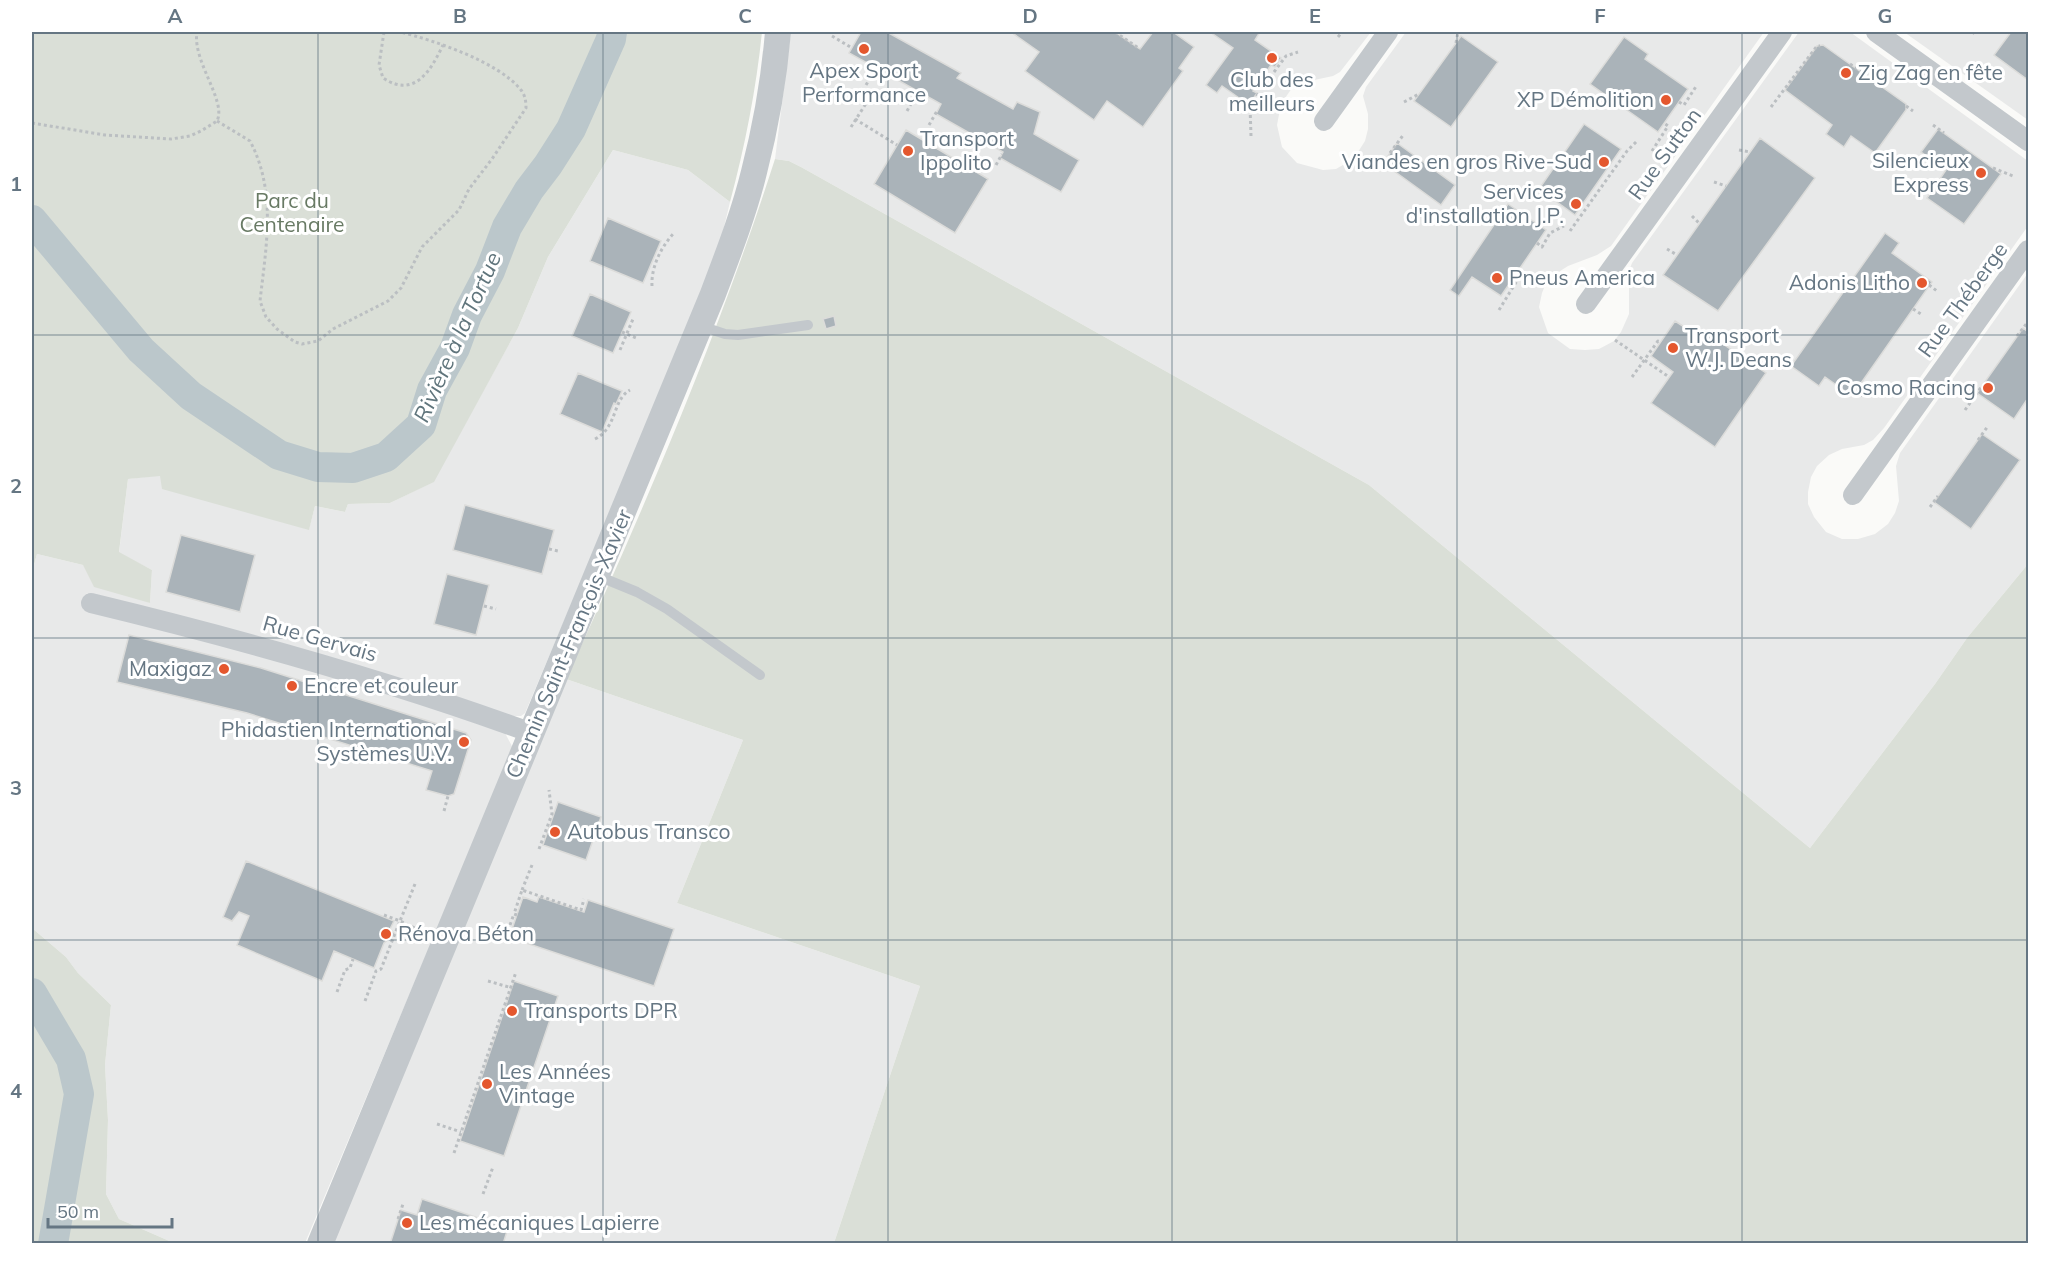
<svg xmlns="http://www.w3.org/2000/svg" width="2060" height="1275" font-family="Mulish,sans-serif">
<style>
.built{fill:#e8e9e9}
.green{fill:#dadfd7}
.lines{fill:none;stroke-linecap:round;stroke-linejoin:round}
.river{stroke:#bbc7cb;stroke-width:30}
.building{fill:#aab3b9;stroke:#dcdcda;stroke-width:1.5}
.path{stroke:#bbbfc2;stroke-width:3;stroke-dasharray:3 3;stroke-linecap:butt}
.service{stroke:#c3c8cc;stroke-width:10}
.minor{stroke:#c3c8cc;stroke-width:20}
.tertiary{stroke:#c3c8cc;stroke-width:26}
.grid{fill:none;stroke:#657683;stroke-width:1.5;stroke-opacity:0.55}
.poi-dot{fill:#e4572e;stroke:#fff;stroke-width:2}
.labels{text-anchor:middle;stroke-width:6;stroke-linejoin:round;paint-order:stroke}
.poi-label{font-size:21px;fill:#657683;stroke:#fff;text-anchor:start}
.street-label{font-size:21px;fill:#657683;stroke:#fff}
.park-label{font-size:21px;fill:#687a64;stroke:#fff}
.water-label{font-size:22px;font-style:italic;fill:#60757c;stroke:#fff}
.neatline{fill:none;stroke:#657683;stroke-width:2}
.grid-label{font-size:20px;text-anchor:middle;font-weight:bold;fill:#657683}
</style>
<rect width="100%" height="100%" fill="#fafaf8"/>
<path class="built" d="M791 32H1371L1340 72 1333 76 1300 83 1292 88 1281 104 1277 125 1282 147 1297 163 1323 170 1336 169 1348 162 1358 152 1365 141 1368 129V114L1363 96 1366 87 1406 32H1764L1611 246 1597 255 1568 266 1554 275 1546 283 1542 293 1539 307 1548 333 1570 349 1585 350 1599 349 1614 341 1621 332 1629 314V271L1632 263 1799 32H1850L2028 161V226L1884 428 1873 440 1864 445 1842 449 1829 455 1817 466 1811 477 1808 492V504L1814 517 1826 532 1842 539H1858L1875 534 1888 524 1895 513 1899 501 1896 466 1900 453 2028 273V564L1967 638 1935 684 1810 848 1369 485 801 167 789 161 775 159Z
M1904 32H2028V120Z
M613 150 688 170 730 202 719 248 692 319 525 713 521 716H513L156 610 87 593 83 609 307 668 463 718 505 733 513 748 305 1243H174L119 1219 106 1194 108 1120 105 1065 111 1005 78 973 66 957 32 928V572L37 554 83 565 150 603 152 570 119 553 128 479 161 475 309 529 315 506 345 512 348 504 390 503 433 482 518 328 548 257Z
M566 679 743 740 677 903 920 986 834 1243 332 1244Z"/>
<path class="green" d="M32 32H762C756 90 745 146 730 202L688 170 613 150 548 257 518 328 434 482 390 503 348 504 345 512 315 506 309 530 162 489 160 476 128 479 119 552 152 570 150 603 94 587 83 565 37 554 32 572Z
M775 159 789 161 801 167 1369 485 1810 848 1935 684 1967 638 2028 564V1243H834L920 986 677 903 743 740 566 679C644 509 718 337 775 159Z
M32 928 66 957 78 973 111 1005 105 1065 108 1120 106 1194 119 1219 174 1243H32Z"/>
<g class="lines">
<path class="river" d="M32 220 141 350 191 396 279 455 318 467 353 468 386 457 421 425 432 390 455 348 467 315 490 271 507 227 529 190 548 165 571 129 611 39 612 32
M32 993 71 1059 79 1094 53 1244"/>
</g>
<path class="building" d="M861 32H887L961 73 957 78 1013 109 1017 102 1040 112 1034 134 1079 160 1061 192 1000 158 1003 152 936 114 941 104 849 53Z
M1011 32H1115L1140 49 1153 32H1173L1194 47 1179 68 1183 71 1143 127 1107 101 1094 120 1025 71 1039 52Z
M1210 32H1260L1255 40 1281 58 1275 67 1271 65 1253 91 1257 93 1249 105 1222 86 1217 93 1206 85 1233 48Z
M2011 32H2028V80L1994 55Z
M1461 36 1498 62 1451 127 1414 101Z
M1624 37 1648 54 1645 59 1688 89 1658 132 1590 84Z
M1823 45 1906 104V110L1875 153 1851 136 1844 147 1826 134 1832 125 1785 90 1817 46Z
M1584 124 1621 149 1575 215 1539 189Z
M1938 129 2001 174 1964 224 1927 198 1946 170 1921 152Z
M906 130 988 179 955 233 874 184Z
M1760 138 1815 178 1718 311 1663 275Z
M1397 143 1455 185 1441 205 1383 163Z
M1508 204 1546 230 1501 296 1472 277 1459 296 1450 290Z
M608 218 661 241 643 283 590 261Z
M1885 233 1899 243 1892 253 1932 282 1852 396 1825 377 1819 386 1791 366Z
M590 294 631 312 613 353 572 336Z
M834 316 836 326 826 329 823 319Z
M1675 321 1698 336 1702 330 1766 373 1715 447 1651 403 1673 372 1651 356Z
M2023 328 2028 332V398L2014 419 1977 393Z
M578 373 622 391 616 404 614 403 602 432 560 414Z
M1982 434 2020 460 1971 529 1934 502Z
M465 505 554 530 542 574 453 550Z
M181 535 255 555 240 612 166 592Z
M447 574 489 585 476 635 434 624Z
M129 635 261 668 466 733 471 740 454 794 448 796 426 790 432 771 247 713 117 682Z
M558 802 601 817 586 860 543 845Z
M246 861 394 921 390 929 395 934 384 943 374 968 334 951 322 981 237 945 249 916 239 912 232 921 223 917Z
M523 897 537 902 539 897 584 912 588 900 674 929 654 986 523 942 524 937 511 932Z
M514 981 558 996 504 1156 460 1141Z
M422 1199 508 1228 503 1244H390L401 1210 417 1215Z"/>
<g class="lines">
<path class="path" d="M384 32 379 65 383 78C415 99 431 70 443 45
M1115 32 1140 49
M1972 32 1977 35
M832 36 852 48
M1338 37 1342 32
M1456 43 1458 32
M1850 64 1867 76
M1274 72 1286 56 1298 52
M866 85 876 68
M1404 102 1419 94
M1679 102 1684 105 1697 85
M1906 106 1913 111
M1771 107 1817 46H1820
M907 111 918 91
M855 119 897 145
M217 121 250 141C277 192 266 247 260 301L266 317 277 329 295 342 302 344 318 341 333 329 388 301 401 288 422 247 459 210 469 189 492 159 526 108C526 101 525 95 521 90 499 62 433 40 400 32
M32 123 105 135 171 139 190 136 201 131 217 121C227 101 192 61 197 32
M929 125 937 111
M1933 125 1944 133
M851 127 874 91
M1251 136 1250 106 1260 91
M1739 150 1750 152
M1652 151 1668 126 1664 123
M1390 153 1404 134
M996 165 1002 154
M1993 168 2013 176
M1714 182 1726 186
M1692 216 1700 224
M1570 231 1627 151 1637 141
M1537 243 1542 247 1550 233 1564 226
M1667 249 1677 255
M1929 285 1937 291
M652 286C651 267 661 247 674 233
M1913 309 1921 314
M1499 310 1518 279 1514 277
M622 332 636 338
M2017 336 2027 323
M1615 340 1669 377
M620 350 633 319
M1632 377 1658 341 1660 342
M1855 391 1863 396
M1965 410 1982 386
M595 439C618 427 612 400 630 390
M1978 440 1988 426
M1930 507 1938 496
M549 549 558 551
M484 606 496 609
M444 811 448 796
M539 849 552 814 549 790
M522 890 532 865
M384 915 400 921 415 884
M517 915 514 914 522 890 581 910 584 899
M510 925 514 914
M488 981 512 988
M337 992 345 970 350 968 353 959
M365 1001 376 971 381 969 400 921 417 929
M437 1124 461 1132
M454 1153 516 972
M483 1194 493 1167
M398 1219 403 1204"/>
<path class="service" d="M701 326 725 334 738 335 808 325
M598 576 637 592 667 609 760 675"/>
<path class="minor" d="M1876 32 2028 141
M1324 121 1388 32
M1586 304 1782 32
M1853 495 2028 250
M91 603C240 639 388 680 532 733"/>
<path class="tertiary" d="M320 1244 713 294C728 254 744 213 754 172 766 126 774 79 778 32"/>
</g>
<path class="grid" d="M318 32V1244M603 32V1244M888 32V1244M1172 32V1244M1457 32V1244M1742 32V1244M32 335H2028M32 638H2028M32 940H2028"/>
<g class="poi-dot">
<circle cx="864" cy="49" r="6"/>
<circle cx="1272" cy="58" r="6"/>
<circle cx="1846" cy="73" r="6"/>
<circle cx="1666" cy="100" r="6"/>
<circle cx="908" cy="151" r="6"/>
<circle cx="1604" cy="162" r="6"/>
<circle cx="1981" cy="173" r="6"/>
<circle cx="1576" cy="204" r="6"/>
<circle cx="1497" cy="278" r="6"/>
<circle cx="1922" cy="283" r="6"/>
<circle cx="1673" cy="348" r="6"/>
<circle cx="1988" cy="388" r="6"/>
<circle cx="224" cy="669" r="6"/>
<circle cx="292" cy="686" r="6"/>
<circle cx="464" cy="742" r="6"/>
<circle cx="555" cy="832" r="6"/>
<circle cx="386" cy="934" r="6"/>
<circle cx="512" cy="1011" r="6"/>
<circle cx="487" cy="1084" r="6"/>
<circle cx="407" cy="1223" r="6"/>
</g>
<g class="labels">
<g class="poi-label">
<text x="864" y="78" text-anchor="middle">Apex Sport<tspan x="864" dy="24">Performance</tspan></text>
<text x="1858" y="80">Zig Zag en fête</text>
<text x="1272" y="87" text-anchor="middle">Club des<tspan x="1272" dy="24">meilleurs</tspan></text>
<text x="1654" y="107" text-anchor="end">XP Démolition</text>
<text x="920" y="146">Transport<tspan x="920" dy="24">Ippolito</tspan></text>
<text x="1969" y="168" text-anchor="end">Silencieux<tspan x="1969" dy="24">Express</tspan></text>
<text x="1592" y="169" text-anchor="end">Viandes en gros Rive-Sud</text>
<text x="1564" y="199" text-anchor="end">Services<tspan x="1564" dy="24">d'installation J.P.</tspan></text>
<text x="1509" y="285">Pneus America</text>
<text x="1910" y="290" text-anchor="end">Adonis Litho</text>
<text x="1685" y="343">Transport<tspan x="1685" dy="24">W.J. Deans</tspan></text>
<text x="1976" y="395" text-anchor="end">Cosmo Racing</text>
<text x="212" y="676" text-anchor="end">Maxigaz</text>
<text x="304" y="693">Encre et couleur</text>
<text x="452" y="737" text-anchor="end">Phidastien International<tspan x="452" dy="24">Systèmes U.V.</tspan></text>
<text x="567" y="839">Autobus Transco</text>
<text x="398" y="941">Rénova Béton</text>
<text x="524" y="1018">Transports DPR</text>
<text x="499" y="1079">Les Années<tspan x="499" dy="24">Vintage</tspan></text>
<text x="419" y="1230">Les mécaniques Lapierre</text>
</g>
<g class="street-label">
<text transform="translate(1665 154) rotate(-54)" y="7">Rue Sutton</text>
<text transform="translate(1963 300) rotate(-54)" y="7">Rue Théberge</text>
<text transform="translate(320 639) rotate(16)" y="7">Rue Gervais</text>
<text transform="translate(569 644) rotate(-67)" y="7">Chemin Saint-François-Xavier</text>
</g>
<g class="park-label">
<text x="292" y="208">Parc du<tspan x="292" dy="24">Centenaire</tspan></text>
</g>
<g class="water-label">
<text transform="translate(457 337) rotate(-66)" y="8">Rivière à la Tortue</text>
</g>
</g>
<rect width="2060" height="1275" fill="none" stroke="#ffffff" stroke-width="66"/>
<path d="M48 1218v9h124v-9" fill="none" stroke="#657683" stroke-width="3"/>
<text x="57" y="1218" font-size="18" fill="#657683" stroke="#ffffff" stroke-width="4.5" paint-order="stroke">50 m</text>
<rect x="33" y="33" width="1994" height="1209" class="neatline"/>
<g class="grid-label">
<text x="175" y="23">A</text>
<text x="460" y="23">B</text>
<text x="745" y="23">C</text>
<text x="1030" y="23">D</text>
<text x="1315" y="23">E</text>
<text x="1600" y="23">F</text>
<text x="1885" y="23">G</text>
<text x="16" y="191">1</text>
<text x="16" y="493">2</text>
<text x="16" y="795">3</text>
<text x="16" y="1098">4</text>
</g>
</svg>
